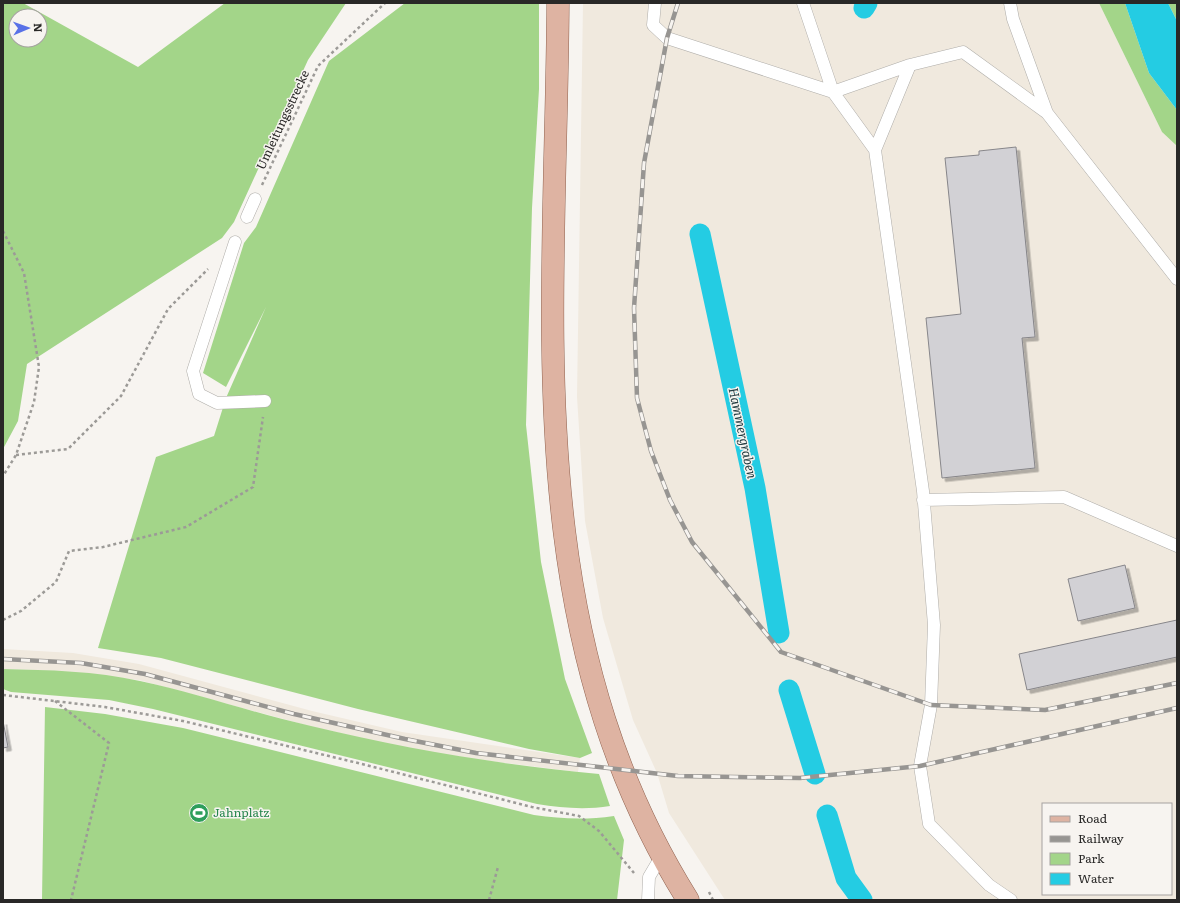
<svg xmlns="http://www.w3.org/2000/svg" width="1180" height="903" font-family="Literata,serif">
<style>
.built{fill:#f0e9de;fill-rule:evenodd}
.green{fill:#a3d589;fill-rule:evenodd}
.water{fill:#24cce3}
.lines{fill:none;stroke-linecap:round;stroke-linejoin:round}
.canal{stroke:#24cce3;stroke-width:21}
.building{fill:#d2d1d5;stroke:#87868a;filter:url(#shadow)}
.lane-casing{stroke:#afada9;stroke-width:13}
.primary-casing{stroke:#90624f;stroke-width:23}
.path{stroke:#9c9a97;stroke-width:2.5;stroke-dasharray:3 3;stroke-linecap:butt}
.lane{stroke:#fff;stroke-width:12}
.primary{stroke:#deb3a2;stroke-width:22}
.rail-casing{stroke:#979592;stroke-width:4.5}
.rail{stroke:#f7f4f0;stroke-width:3;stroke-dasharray:9;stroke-linecap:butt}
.labels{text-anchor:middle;stroke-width:3;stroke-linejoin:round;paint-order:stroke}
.street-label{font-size:12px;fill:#292827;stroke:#f7f4f0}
.leisure-label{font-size:12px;fill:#27864d;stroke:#f7f4f0;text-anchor:start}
.water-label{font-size:13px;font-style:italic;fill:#253e43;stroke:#f7f4f0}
</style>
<defs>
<filter id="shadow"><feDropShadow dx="3.5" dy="3.5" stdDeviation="0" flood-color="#0004"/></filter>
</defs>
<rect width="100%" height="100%" fill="#f7f4f0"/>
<path class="built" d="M583 3H1099L1162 132 1177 146V900H725L669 813 657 773 633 720 603 618 585 521 577 397ZM1043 804H1171V894H1043Z
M3 649 73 653 139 664 312 711 402 732 580 758 578 772 473 759 400 747 309 726 139 680 36 670 3 669Z"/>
<path class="green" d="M3 3H23L138 67 225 3H346L308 60 234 222 222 238 27 364 18 421 3 449ZM16 16H40V40H16Z
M405 3H539V89L532 208 526 425 541 562 565 679 592 753 580 758 529 749 358 709 161 658 98 648 156 457 214 436 226 398 266 307 226 387 203 373 244 243 256 227 329 61Z
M1099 3H1125L1149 73 1177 110V146L1162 132Z
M1168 3H1177V21Z
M3 669C49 670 95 671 140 681 197 693 253 713 311 726 406 749 502 765 599 774L610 806C585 810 562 808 537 804L153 709 109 700 11 692 3 689Z
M45 707 105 714 183 728 534 815C562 819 586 820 614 816L624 840 617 900H42Z"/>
<path class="water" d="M1125 3H1168L1177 21V110L1149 73Z"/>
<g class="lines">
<path class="canal" d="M864 8 867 3
M700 234 755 488 779 633
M789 690 815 774
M827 815 846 878 862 900"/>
</g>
<path class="building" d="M1016 147 1035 337 1022 338 1035 468 942 478 926 318 961 314 945 158 979 155V151Z
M1125 565 1135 608 1078 621 1068 579Z
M1177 620V657L1027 690 1019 654Z
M3 721 8 747 3 748Z"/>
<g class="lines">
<g class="lane-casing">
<path id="lane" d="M655 3 653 25 667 38 833 92 910 65
M803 3 833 92 875 150
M1010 3 1013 19 1047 113
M247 217 255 199
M235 242 193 371 199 394 217 403 265 401
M923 500 1064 497 1177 546
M648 900 649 877 662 855
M1011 900 989 885 929 824 920 766 931 705 934 625 923 491 875 150 910 65 963 52 1047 113 1177 279"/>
</g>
<g class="primary-casing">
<path id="primary" d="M558 3C556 310 516 626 688 900"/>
</g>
<path class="path" d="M262 185 318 66 385 3
M3 231 24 273 39 367 34 402 16 455 3 476
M16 455 68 449 121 396 168 309 208 269
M3 620 21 611 56 582 69 551 103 547 186 527 253 487 263 417
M3 695 105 707 183 721 362 764 532 807 579 816 599 831 634 873
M55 701 109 743 71 900
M709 892 713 900
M489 900 498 867"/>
<use href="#lane" class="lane"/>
<use href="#primary" class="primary"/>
<g class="rail-casing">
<path id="rail" d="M678 3 667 38 644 163 634 308 637 398 651 451 670 500 692 542 781 652 931 705 1045 710 1177 683
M3 659 81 663 145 674 294 714 405 739 476 753 678 776 800 778 920 766 1177 708"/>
</g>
<use href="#rail" class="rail"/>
</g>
<defs>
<g id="stadium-disc" transform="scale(1)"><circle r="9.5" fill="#2e9e5b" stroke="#f7f4f0"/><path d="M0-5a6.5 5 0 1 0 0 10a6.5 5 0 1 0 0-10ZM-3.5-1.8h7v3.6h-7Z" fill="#fff"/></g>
</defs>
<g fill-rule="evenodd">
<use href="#stadium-disc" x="199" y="813"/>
</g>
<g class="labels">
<g class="street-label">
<text transform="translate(283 120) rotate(-65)" y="4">Umleitungsstrecke</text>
</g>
<g class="leisure-label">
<text x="213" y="817">Jahnplatz</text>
</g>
<g class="water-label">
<text transform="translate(743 433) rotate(78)" y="5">Hammergraben</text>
</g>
</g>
<rect width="1180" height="903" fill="none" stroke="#292827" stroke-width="8"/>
<rect x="1042" y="803" width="130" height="92" fill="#f7f4f0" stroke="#a5a2a0"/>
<rect x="1050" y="816" width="20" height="6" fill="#deb3a2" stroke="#a5a2a0"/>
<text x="1078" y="823" font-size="12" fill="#292827">Road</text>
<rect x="1050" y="836" width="20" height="6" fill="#979592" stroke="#a5a2a0"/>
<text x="1078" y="843" font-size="12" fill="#292827">Railway</text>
<rect x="1050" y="853" width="20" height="12" fill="#a3d589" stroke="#a5a2a0"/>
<text x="1078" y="863" font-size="12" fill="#292827">Park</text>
<rect x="1050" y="873" width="20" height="12" fill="#24cce3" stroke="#a5a2a0"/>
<text x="1078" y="883" font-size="12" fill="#292827">Water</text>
<g transform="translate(28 28) rotate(88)"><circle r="19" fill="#f7f4f0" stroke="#a5a2a0"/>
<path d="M0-3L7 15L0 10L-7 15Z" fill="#5971e7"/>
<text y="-6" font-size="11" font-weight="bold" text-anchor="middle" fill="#292827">N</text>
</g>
</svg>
